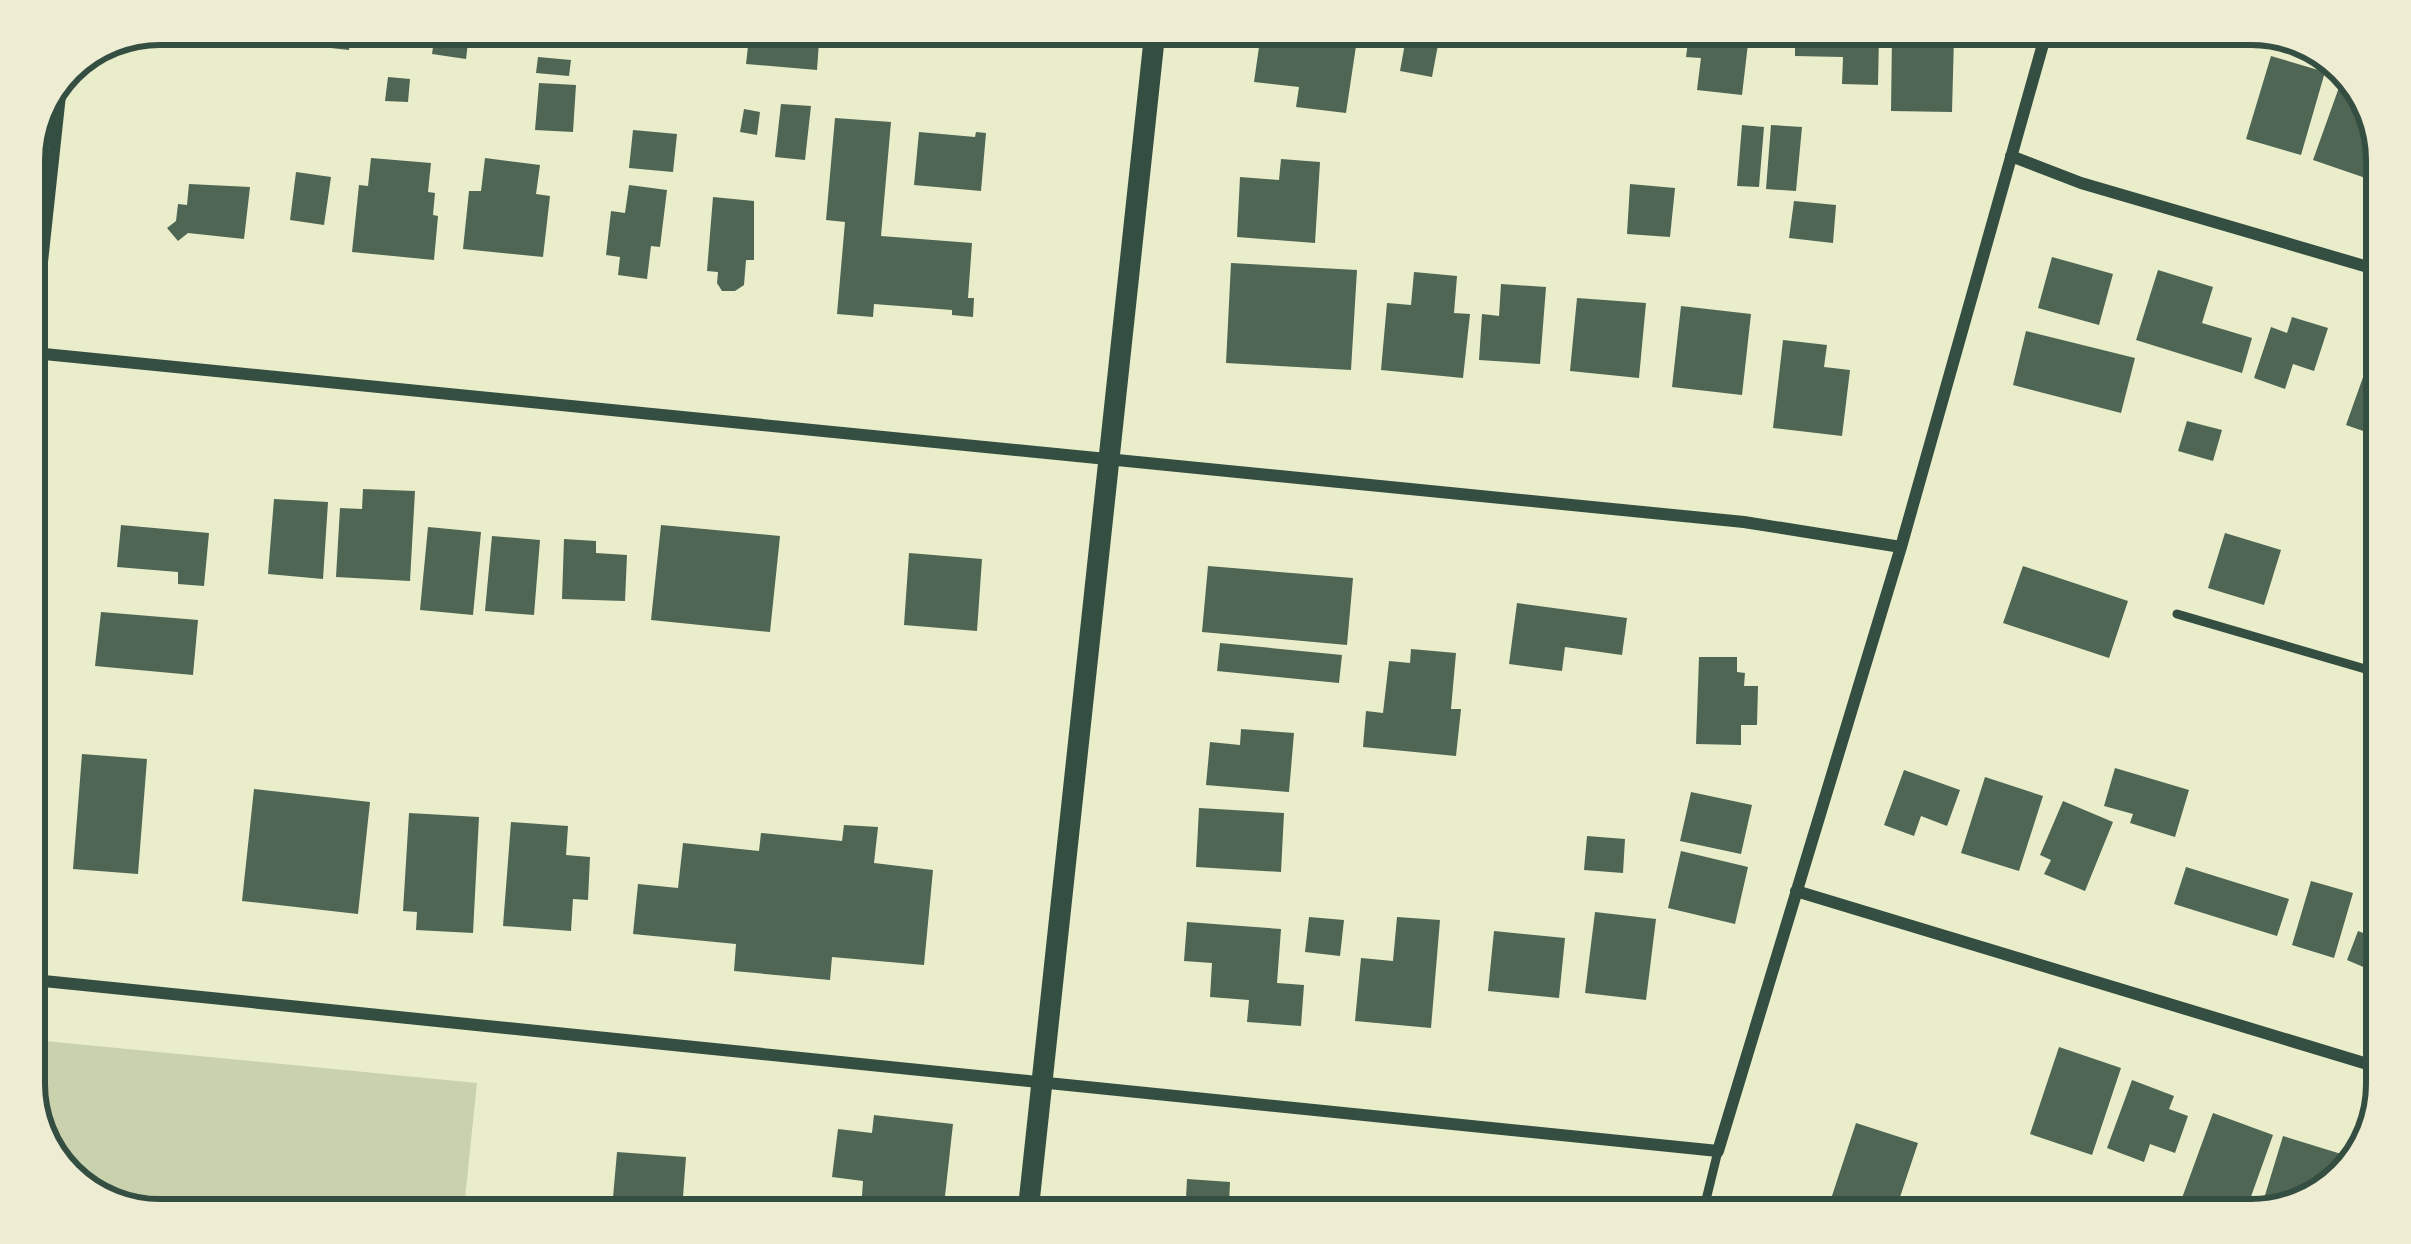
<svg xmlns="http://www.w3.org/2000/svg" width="2411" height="1244" font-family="'Playfair Display',serif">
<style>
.green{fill:#cad2ad}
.building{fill:#4f6655}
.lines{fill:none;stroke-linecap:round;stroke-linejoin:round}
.service{stroke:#344e41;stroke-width:9}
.minor{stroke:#344e41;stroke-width:12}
.tertiary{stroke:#344e41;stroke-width:21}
.rim{fill:none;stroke:#344e41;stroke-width:6}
</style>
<rect width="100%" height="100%" fill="#e9edc9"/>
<path class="green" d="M24 1039 477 1083 464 1208 99 1206 47 1159 24 1093Z"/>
<path class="building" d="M286 25H351L349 50 284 43Z
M436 26H470L466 59 432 54Z
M750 28H820L817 70 746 64Z
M1407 32 1440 34 1432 77 1400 71Z
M1261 33 1356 46 1346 113 1296 107 1299 87 1254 82Z
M1689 34 1749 35 1742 95 1697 90 1701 58 1686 57Z
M1795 35H1879L1878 85 1842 84 1843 57 1795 56Z
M1892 36H1954L1952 112 1891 111Z
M2271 56 2325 72 2301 155 2246 139Z
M538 57 571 60 569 76 536 73Z
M388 77 410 79 408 102 385 101Z
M2342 79 2365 87 2387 152 2386 185 2313 160Z
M539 83 576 85 573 132 535 130Z
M781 104 811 106 805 160 775 157Z
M744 109 760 112 757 135 740 132Z
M835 118 891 122 881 236 972 243 968 298H974L973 317 952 315V310L874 304 873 317 837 314 845 222 826 220Z
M1742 125 1764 127 1759 187 1737 186Z
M1771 125 1802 127 1796 191 1766 189Z
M633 130 677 134 673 172 629 168Z
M919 132 975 137 976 132 986 133 981 191 914 185Z
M371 158 431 163 428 192 435 193 433 215 438 216 434 260 352 252 359 185 368 186Z
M485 158 540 165 536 194 550 196 543 257 463 249 469 191H481Z
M1281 159 1320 162 1315 243 1237 237 1240 177 1279 180Z
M296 172 331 177 324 225 290 220Z
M189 184 250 187 244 239 188 233 178 241 167 228 176 221 178 204 187 205Z
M1630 184 1675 188 1670 237 1627 234Z
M629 185 667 190 660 247 651 246 647 279 618 275 620 257 606 255 611 211 625 213Z
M713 197 754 201V260H746L744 285 735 291H722L717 283 718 272 707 271Z
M1794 201 1836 205 1833 243 1789 238Z
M2052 257 2113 274 2099 325 2038 308Z
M1231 263 1357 270 1351 370 1226 363Z
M2158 270 2213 287 2202 323 2252 338 2242 373 2136 340Z
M1414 272 1457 276 1454 313 1470 314 1463 378 1381 370 1387 303 1411 305Z
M1501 284 1546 287 1540 364 1479 360 1482 314 1499 316Z
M1577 298 1646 303 1639 378 1570 371Z
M1681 306 1751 314 1742 395 1672 387Z
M2292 317 2328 328 2314 371 2293 364 2285 389 2254 378 2271 327 2287 333Z
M2026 331 2135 358 2121 413 2013 385Z
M1783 340 1827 345 1824 367 1850 370 1842 436 1773 428Z
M2372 352 2384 357 2383 438 2346 425Z
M2187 421 2222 430 2213 461 2178 451Z
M363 489 415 491 410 581 336 577 340 508 362 509Z
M274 499 328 502 323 579 268 574Z
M121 525 209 533 204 586 178 584V572L117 567Z
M661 525 780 536 770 632 651 620Z
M428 527 481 532 473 615 420 610Z
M2225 533 2281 550 2264 605 2208 588Z
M492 536 540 540 534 615 485 611Z
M564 539 596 541V553L627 555 625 601 562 599Z
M909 553 982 559 977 631 904 625Z
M1208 566 1353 578 1347 645 1202 632Z
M2023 566 2128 601 2109 658 2003 623Z
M1517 603 1627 618 1622 655 1565 647 1562 671 1509 664Z
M101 612 198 620 193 675 95 666Z
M1220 643 1342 655 1339 683 1217 671Z
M1411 649 1456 653 1451 709H1461L1456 756 1363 747 1366 711 1383 713 1389 661 1410 663Z
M1699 657H1737V672L1745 673 1744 686H1758L1757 725H1741V745L1696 744Z
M1241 729 1294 733 1289 792 1206 785 1210 742 1240 745Z
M82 754 147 759 138 874 73 869Z
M2115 768 2189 790 2175 837 2130 823 2133 814 2104 806Z
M1904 770 1960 790 1947 826 1921 816 1914 836 1884 825Z
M1985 777 2043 796 2019 871 1961 853Z
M254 789 370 802 358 914 242 901Z
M1691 792 1752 805 1741 854 1680 841Z
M2063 801 2113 822 2085 891 2044 874 2051 860 2040 855Z
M1199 808 1284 813 1281 872 1196 867Z
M409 813 479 817 473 933 416 930 417 912 403 911Z
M511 822 568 826 566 855 590 857 588 900 573 899 571 931 503 926Z
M844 825 878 827 874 863 933 870 924 965 832 957 830 980 734 971 736 944 633 934 638 884 678 888 683 843 759 851 761 833 842 841Z
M1587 836 1625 839 1623 873 1584 870Z
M1681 851 1748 867 1735 924 1668 908Z
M2186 867 2289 899 2277 936 2174 904Z
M2311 881 2353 893 2334 958 2292 945Z
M1595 912 1656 919 1646 1000 1585 993Z
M1309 917 1344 920 1340 956 1305 952Z
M1397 917 1440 920 1431 1028 1355 1021 1361 958 1393 961Z
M1187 922 1281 929 1277 983 1304 985 1301 1026 1247 1022 1249 1000 1210 997 1212 963 1184 961Z
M1494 931 1565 938 1559 998 1488 991Z
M2358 931 2376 938 2375 972 2347 960Z
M2059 1047 2121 1068 2092 1155 2030 1134Z
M2132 1080 2174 1096 2169 1109 2188 1116 2175 1153 2150 1144 2144 1162 2107 1148Z
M2213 1113 2273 1135 2243 1219 2182 1198Z
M874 1115 953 1124 944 1205 862 1196 863 1181 832 1177 838 1129 872 1133Z
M1856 1123 1918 1143 1893 1218 1857 1217 1828 1208Z
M2283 1136 2351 1157 2346 1173 2319 1201 2264 1216 2259 1215Z
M617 1152 686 1157 682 1210 612 1209Z
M1187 1179 1230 1182 1229 1204 1292 1208V1214L1157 1213 1158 1196 1186 1198Z"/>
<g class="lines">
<path class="service" d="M2177 614 2379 673
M1702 1216 1718 1151"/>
<path class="minor" d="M2011 156 2081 183 2385 272
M24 352 1744 522 1901 547
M24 429 63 67
M1796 891 2374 1066
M24 979 1718 1151 1901 547 2045 37"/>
<path class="tertiary" d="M1028 1212 1155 31"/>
</g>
<path d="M0 0H2411V1244H0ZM160 45H2251A115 115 0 0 1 2366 160V1084A115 115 0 0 1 2251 1199H160A115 115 0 0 1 45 1084V160A115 115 0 0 1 160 45Z" fill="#eeecd3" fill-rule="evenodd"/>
<path class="rim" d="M160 45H2251A115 115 0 0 1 2366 160V1084A115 115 0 0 1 2251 1199H160A115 115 0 0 1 45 1084V160A115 115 0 0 1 160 45Z"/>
</svg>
